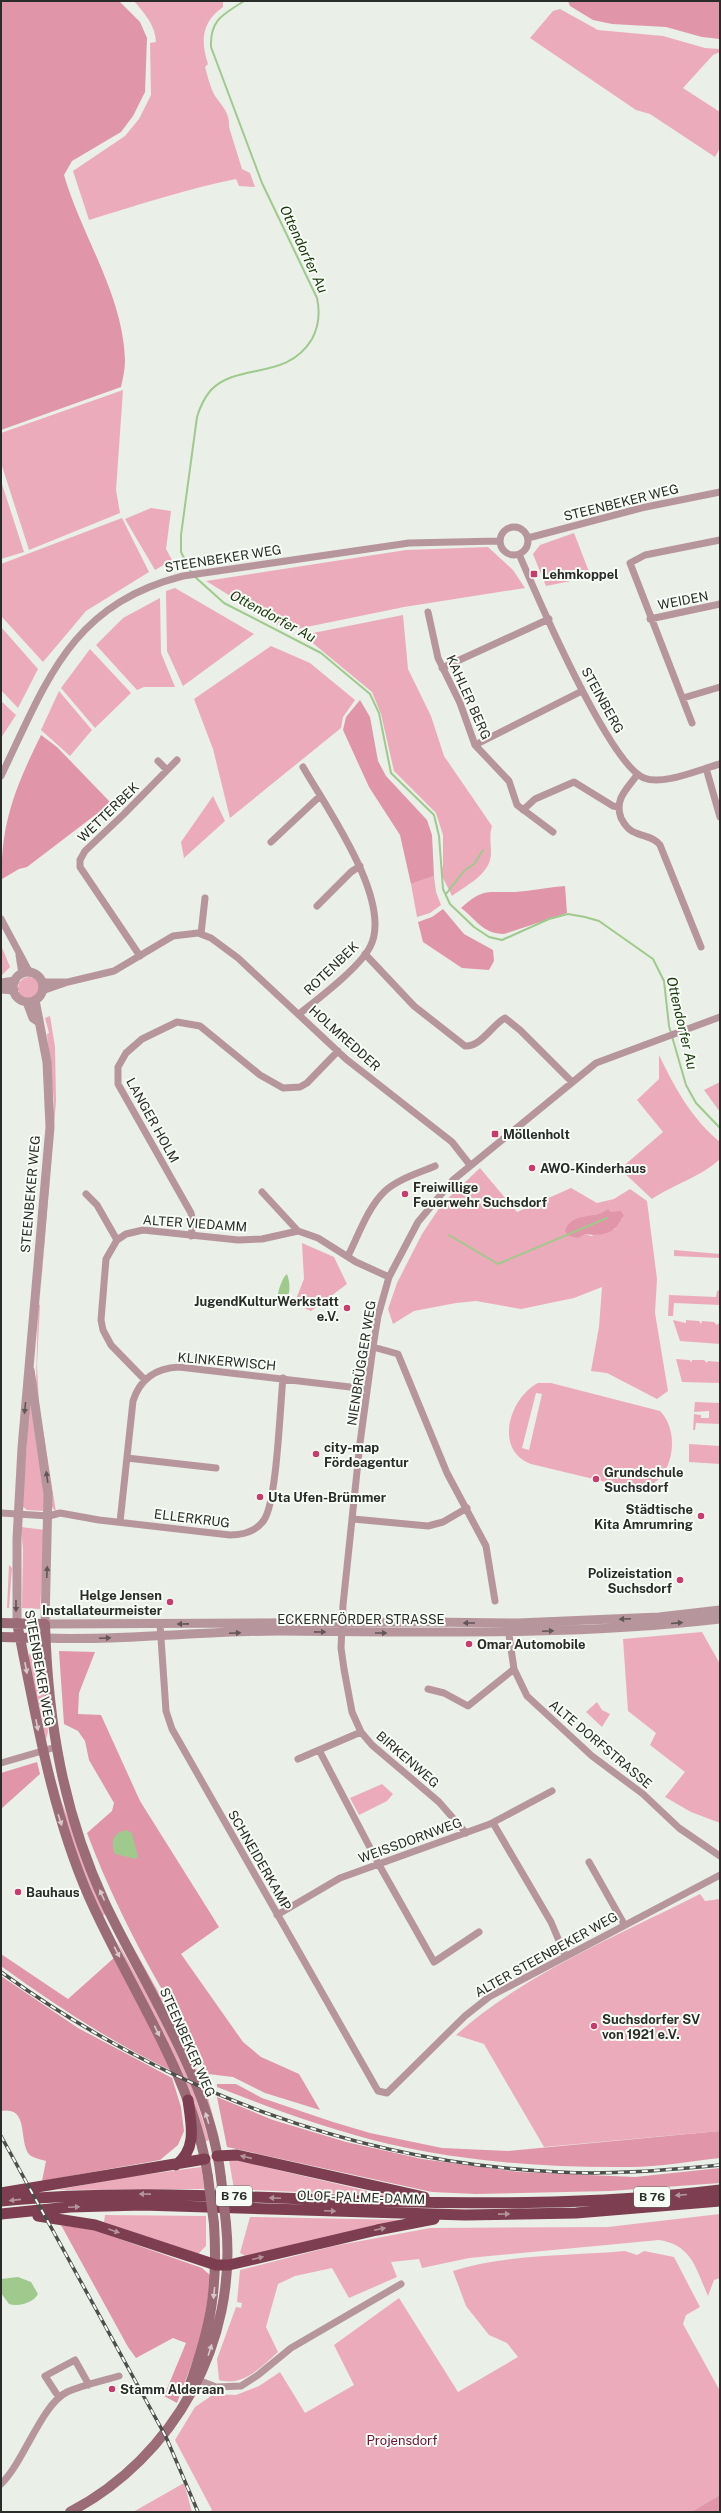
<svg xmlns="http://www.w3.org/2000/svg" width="721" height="2513" font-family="'Public Sans',sans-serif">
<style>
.green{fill:#ecabbb;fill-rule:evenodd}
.forest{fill:#e095a8}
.water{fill:#9fc98d}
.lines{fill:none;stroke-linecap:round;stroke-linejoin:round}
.stream{stroke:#9fc98d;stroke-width:2}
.minor{stroke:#b7959d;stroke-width:7}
.tertiary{stroke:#b7959d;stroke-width:9}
.secondary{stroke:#9b6b77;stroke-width:10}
.trunk{stroke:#7c3e50;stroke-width:11}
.rail-casing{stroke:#4d4f4c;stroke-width:3.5}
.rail{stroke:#f8fcf6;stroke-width:2;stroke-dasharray:6;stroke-linecap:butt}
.secondary-bridge{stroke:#9b6b77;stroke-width:10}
.oneway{fill:#625657}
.oneway2{fill:#d7c9ca}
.oneway3{fill:#b4949b}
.poi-dot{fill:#c73b6e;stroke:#f8fcf6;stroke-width:1.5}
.labels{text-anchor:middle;stroke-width:4;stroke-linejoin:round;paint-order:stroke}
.shield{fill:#f8fcf6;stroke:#686a66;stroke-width:1}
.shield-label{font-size:12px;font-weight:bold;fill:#2a2c29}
.street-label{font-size:13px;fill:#2a2c29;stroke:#f8fcf6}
.poi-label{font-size:13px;font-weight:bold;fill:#2a2c29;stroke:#f8fcf6;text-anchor:start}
.park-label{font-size:13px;fill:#6d1437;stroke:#f8fcf6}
.water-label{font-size:14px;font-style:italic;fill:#1a360c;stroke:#f8fcf6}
</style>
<rect width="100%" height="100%" fill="#eaefe8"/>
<path class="green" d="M134 1H223V7C202 22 200 40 208 64L205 67C208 77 211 92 218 100 224 108 230 115 229 127L242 169 250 173 255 187 239 186 236 179C186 189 138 205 89 220L73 171 125 136 139 119 151 95 150 43 156 42C155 25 145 14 134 1Z
M560 9 598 30 663 36 705 48 720 49V52L713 55 683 88 720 112V148L715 157 650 114 636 110 530 38 553 11Z
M123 390 116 490 120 513 29 550 1 463V433Z
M1 481 24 552 1 559Z
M151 508 171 511 166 549 172 560 155 570 125 519Z
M122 518 149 572 86 611 43 662 1 616V564Z
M574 533 591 577 546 586 533 554 540 545Z
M488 547 513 570 525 588 404 607 287 631 206 581 406 550Z
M175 588 254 634 183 686 167 651 166 591Z
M160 598 161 653 175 687H144L137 690 96 645 123 618Z
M403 615 408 669 431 716 444 756 492 826C488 838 493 849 490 860 486 876 464 887 452 896L441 874 443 865V835L436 813 394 771 381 714 372 692 303 635Z
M1 627 38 669 18 708 1 690Z
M271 646 310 663 355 700 343 717 341 728 230 818 213 749 194 699Z
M90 649 131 693 95 728 61 688Z
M59 691 92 730 70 756 41 730Z
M1 701 16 715 1 738Z
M213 796 225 821 184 858 181 842Z
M434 876 436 892 441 905 430 913 417 917 411 884Z
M1 945 10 967 1 976Z
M18 988a11 11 0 1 1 22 0a11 11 0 1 1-22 0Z
M50 1016 55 1047 56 1101 40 1299 54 1101 47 1034 49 1033 45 1018Z
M659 1055C675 1088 691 1118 720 1142V1159C701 1177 674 1184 652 1199L620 1169 663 1132 637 1100 659 1079Z
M720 1082V1112L704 1090Z
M480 1168 517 1212 571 1188 597 1203 614 1199 630 1189 647 1201 657 1279 655 1313 668 1391 657 1399 607 1373 591 1371 599 1327 602 1287 574 1298 521 1309 476 1301 456 1303 414 1311 393 1324 388 1309 397 1283 422 1234 442 1204ZM610 1212 618 1222 615 1229 591 1236 585 1234 594 1215Z
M302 1243 334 1257 347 1284 311 1311 294 1304 304 1279Z
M674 1250 720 1254V1264L719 1258 674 1256Z
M720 1290V1305L674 1303 673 1316H668L669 1295 716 1297 717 1291Z
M38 1304 40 1305 37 1364 39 1405 56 1512 52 1507 36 1386Z
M673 1320 686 1323V1320L699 1321 701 1324 702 1321 714 1322 717 1325 720 1322V1344L680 1341Z
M676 1359 689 1360 692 1362V1360H704L707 1363 708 1361 720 1362V1383L682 1382Z
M538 1383H551L660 1411C683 1434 672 1489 635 1489L531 1464C493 1450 510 1397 538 1383ZM536 1393 542 1394 529 1450 522 1448Z
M30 1399 46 1493 43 1511 27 1510 22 1506Z
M695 1402 720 1403V1424L696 1423 695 1430H693L694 1414 701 1415V1418H709V1411L694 1412Z
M689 1444 720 1446V1464L689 1462Z
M21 1527 45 1530 40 1609 22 1608 23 1550Z
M9 1565 12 1568 9 1608H7Z
M702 1632 720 1664V1823L691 1812 665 1797 685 1772 650 1745 656 1733 628 1711 623 1639Z
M29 1654 41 1655 48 1732 46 1740 29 1666Z
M597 1702 602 1710 610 1714 602 1727 586 1712Z
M51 1765 62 1803 106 1914 102 1916 67 1830Z
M382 1784 393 1794 387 1801 359 1815 350 1798Z
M700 1894 705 1901 720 1899V2131L544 2147 484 2044 456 2035C526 1973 617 1936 700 1894Z
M115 1915 181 2032 207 2094 219 2138 217 2139Z
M117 1941 161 2019 192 2086 209 2140 204 2142Z
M170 2007C178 2019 209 2072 208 2083Z
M231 2159 389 2196 234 2189 229 2160Z
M201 2167 205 2189 57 2190 120 2178Z
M720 2214V2278L714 2280 708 2296C696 2269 692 2245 659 2240L469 2258 422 2268 419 2259 391 2262 397 2277 349 2298 332 2268 295 2276 278 2284 266 2327 278 2352C261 2367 243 2387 219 2380L217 2359 236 2307 241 2308 242 2303 237 2302 240 2270 334 2246 430 2228 608 2227Z
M105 2215 206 2216V2246L197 2255 104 2222Z
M250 2217 406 2220 245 2256 240 2253Z
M625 2251 637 2255 644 2251 674 2257 700 2307 686 2315 683 2324 720 2391V2495L691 2512H209L212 2510 175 2440 195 2407 214 2394 236 2395 259 2386 280 2372 305 2413 354 2385 334 2345 399 2298 458 2392 518 2357 507 2343 489 2335 466 2306 453 2271C507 2254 568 2256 625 2251Z
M184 2483 192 2512H133Z"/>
<path class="forest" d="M1 1H119L140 22 147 38 145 92 133 116 121 132 72 161 64 175C82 237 123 294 125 360 125 369 123 378 121 387L1 430Z
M568 1H720V39L702 37 666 27 612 24 593 20 570 6Z
M360 700 370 717 378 761 386 776 427 820 432 835 434 876 411 884 400 835 369 787 343 730 346 717Z
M41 735 57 747 111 803 27 867 19 869 2 879C0 823 17 784 41 735Z
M565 886 567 913 504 934C483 934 476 919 461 908 484 887 488 893 515 892 532 891 549 887 565 886Z
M443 909 464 934 493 950 494 961 489 970 462 968 423 942 418 922 432 917Z
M608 1209 610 1212 621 1211 624 1216C620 1219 618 1227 614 1229 607 1235 593 1236 585 1234L578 1238 569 1236 565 1231C571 1211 596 1220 608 1209Z
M59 1651 95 1652 79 1693 78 1714 101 1715 140 1801 219 1927 181 1954 243 2042 261 2057 299 2074 320 2110 265 2093 233 2077 208 2074C194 2043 176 2016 160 1986 132 1937 107 1886 87 1833L112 1811 114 1803 89 1760 85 1741 78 1731 64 1724Z
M37 1762 40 1774 1 1809V1773Z
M1 1954 68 1999 115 1957 172 2071C111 2042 56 2006 1 1966Z
M1 1976 78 2028 172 2078 181 2107 184 2131 178 2145 160 2160 42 2181 46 2161C42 2160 35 2158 31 2156 17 2145 31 2105 1 2111Z
M217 2084H236L262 2098 333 2122 370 2133 442 2148 508 2151 720 2131V2158C690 2161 660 2167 630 2167 550 2168 467 2162 389 2144 330 2130 273 2109 217 2087Z
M217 2097 273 2120 346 2142 422 2159 520 2172 635 2177 720 2168V2183L610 2191 476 2194 432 2192 227 2147Z
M61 2225 94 2230 202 2268 211 2276 202 2336 177 2403 164 2396 186 2343 173 2338 136 2358 128 2347Z
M720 2495V2512H691Z"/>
<path class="water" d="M287 1274C291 1285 290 1294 285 1305L279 1308C274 1302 281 1278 287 1274Z
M126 1830 132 1833 138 1857 136 1859 115 1854C110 1842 113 1833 126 1830Z
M18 2277 31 2282 38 2294C33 2303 19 2307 9 2304L1 2293V2279Z"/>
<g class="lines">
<path class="stream" d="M191 572 181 552V535L197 417C200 407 204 398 211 390 238 362 287 381 312 339 319 326 320 312 317 298L262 183 211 47C210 19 223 15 244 1
M194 576 224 603 321 653 370 694 379 713 391 773 434 815 439 836 443 889 450 904 474 927 489 937 502 940 549 919 568 914 585 917 599 921 653 959 664 981 669 1026 686 1085 696 1103 720 1128
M446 894 464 871 474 864 483 850
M449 1235 498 1264 607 1218"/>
<path class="minor" d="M500 541a14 14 0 1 1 28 0a14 14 0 1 1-28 0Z
M528 538 641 508 720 492
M519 554C536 594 609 764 644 778 663 786 700 769 720 764
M428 612 438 658 460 703 475 745 509 781 517 805 553 832
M650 619 720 604
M442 668 549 619
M683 698 720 687
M692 723 630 563 645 555 720 540
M475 745 582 691
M158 761 167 770
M706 768 720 817
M637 775C627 789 614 799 621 818 624 824 629 831 636 833 645 837 654 837 660 845L701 947
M1 776C47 681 70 605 183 576L409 543 499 541
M523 810 535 799 574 782 613 806 618 807
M271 842 320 796
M317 906 351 872 360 866
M1 919 30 973
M201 934 205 898
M365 954 414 1006 465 1046C481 1047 492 1025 505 1018L520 1030 572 1082
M19 955 22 974
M140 956 80 867V860L85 851 124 814 177 760
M42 982H68L114 971 173 936 198 933 211 938 238 958 346 1059 452 1142 470 1165
M42 991 68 982
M299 1014C318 999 359 968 370 947 394 902 326 807 303 767
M262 1192 298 1231
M86 1194 97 1205 117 1240
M191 1236 193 1222 191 1213 118 1084V1067L126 1053 142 1039 177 1022 200 1026 260 1075 283 1088 300 1087 307 1083 338 1051
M348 1256C358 1236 368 1207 385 1191 398 1179 419 1173 435 1166
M373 1347 398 1354 447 1473 486 1546 495 1601
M145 1380 111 1345 103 1330 101 1320 106 1259 117 1240 126 1234 143 1230 238 1240 262 1239 298 1231 318 1238 356 1262 389 1277
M127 1458 216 1468
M1 1513 49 1516 60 1513 99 1520 230 1535C244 1535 256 1532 264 1520 277 1501 280 1406 283 1378
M353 1519 428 1526 443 1522 467 1508
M120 1522 133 1401C140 1379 156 1368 179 1367L367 1389
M160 1624 166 1711 172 1729 378 2091 387 2093 465 2016 489 1997 720 1875
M508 1628 514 1669 527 1696 592 1756 643 1794 679 1828 720 1856
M428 1689 444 1693 468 1706 514 1669
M319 1750 378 1863 434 1962 479 1932
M298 1759 361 1732
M1 1763 56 1747
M493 1823 551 1922 565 1955
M466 1833 439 1802 372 1745 361 1732 352 1712 344 1669 341 1648 343 1605 360 1443 373 1347 378 1316 389 1277 418 1222 453 1180 596 1063 720 1017
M589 1862 624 1924
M277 1915 340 1878 490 1824 552 1791
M193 2378 216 2387 241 2386 258 2375 291 2348 401 2284
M56 2393 45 2376 75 2360 89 2385
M1 2484C24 2462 41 2405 67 2392 83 2385 102 2381 119 2376"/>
<path class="tertiary" d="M13 987a15 15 0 1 1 30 0a15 15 0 1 1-30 0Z
M1 983 15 981
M1 989 14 990
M27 1002 33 1018 39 1022
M30 1370 48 1494 45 1624 428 1622 518 1623 659 1617 720 1610
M17 1623V1539L22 1448 50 1127 47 1062 35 1000
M45 1638C123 1641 201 1631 279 1631 427 1632 573 1636 720 1619"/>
<path class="secondary" d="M1 1623 45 1624C48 1723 63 1812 105 1903 146 1990 210 2080 221 2178
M17 1623C36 1716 51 1810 89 1897 130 1990 193 2075 208 2177
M1 1637 45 1638
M189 2387C211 2326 218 2289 214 2224
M70 2512C175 2457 238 2341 226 2224"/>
<path class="trunk" d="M217 2156 237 2155 424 2197
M176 2165C198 2148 191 2124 188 2100
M1 2193 205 2159
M1 2201C112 2190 223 2196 333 2200 462 2204 592 2206 720 2190
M1 2214 70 2207 142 2205 465 2215 576 2213 720 2201
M38 2216 95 2225 216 2265H229L377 2230 434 2219"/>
<g class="rail-casing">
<path id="rail" d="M1 1972C165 2090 357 2163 559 2172 613 2175 666 2170 720 2165
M1 2136 166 2437 198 2512"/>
</g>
<use href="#rail" class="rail"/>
<path class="secondary-bridge" d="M208 2177 214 2224
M221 2178 226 2224"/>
</g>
<defs><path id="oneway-solid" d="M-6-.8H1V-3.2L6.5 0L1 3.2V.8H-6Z"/></defs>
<g class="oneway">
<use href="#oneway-solid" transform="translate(25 1408) rotate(96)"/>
<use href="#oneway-solid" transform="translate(47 1477) rotate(-98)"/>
<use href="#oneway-solid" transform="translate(47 1572) rotate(-87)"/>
<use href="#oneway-solid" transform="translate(16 1606) rotate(90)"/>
<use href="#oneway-solid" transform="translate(625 1619) rotate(177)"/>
<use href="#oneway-solid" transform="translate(469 1623) rotate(-180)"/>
<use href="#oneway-solid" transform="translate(677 1623) rotate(-5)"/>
<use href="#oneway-solid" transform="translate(183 1624) rotate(179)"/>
<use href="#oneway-solid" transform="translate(548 1631) rotate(-2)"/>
<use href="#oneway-solid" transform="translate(320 1632) rotate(1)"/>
<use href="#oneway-solid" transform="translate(235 1633) rotate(-2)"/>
<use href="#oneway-solid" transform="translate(381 1633)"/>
<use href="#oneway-solid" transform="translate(105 1638) rotate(-2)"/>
</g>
<g class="oneway2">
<use href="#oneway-solid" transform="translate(26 1668) rotate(79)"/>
<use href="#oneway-solid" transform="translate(37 1725) rotate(79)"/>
<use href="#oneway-solid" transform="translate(60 1820) rotate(72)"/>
<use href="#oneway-solid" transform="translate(102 1895) rotate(-114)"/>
<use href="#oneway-solid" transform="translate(117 1952) rotate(62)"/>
<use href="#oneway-solid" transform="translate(157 2031) rotate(64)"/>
<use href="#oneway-solid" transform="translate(207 2118) rotate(-107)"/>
<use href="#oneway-solid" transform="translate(214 2293) rotate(96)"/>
<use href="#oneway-solid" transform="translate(210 2350) rotate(-72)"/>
</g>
<g class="oneway3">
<use href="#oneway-solid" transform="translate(246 2157) rotate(-167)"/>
<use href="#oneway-solid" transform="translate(145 2194) rotate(-179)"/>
<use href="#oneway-solid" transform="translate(681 2195) rotate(175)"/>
<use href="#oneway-solid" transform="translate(275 2198) rotate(-178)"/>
<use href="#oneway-solid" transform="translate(15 2200) rotate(174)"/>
<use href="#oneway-solid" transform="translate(74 2207) rotate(-2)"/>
<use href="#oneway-solid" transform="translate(330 2211) rotate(2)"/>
<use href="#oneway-solid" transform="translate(504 2214) rotate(-1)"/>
<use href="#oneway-solid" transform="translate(380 2229) rotate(-12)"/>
<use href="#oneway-solid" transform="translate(114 2231) rotate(19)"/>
<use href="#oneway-solid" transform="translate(258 2258) rotate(-14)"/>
</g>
<g class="poi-dot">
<rect x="530" y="570" width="8" height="8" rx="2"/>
<rect x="491" y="1130" width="8" height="8" rx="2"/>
<circle cx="532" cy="1168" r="4"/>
<circle cx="405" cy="1194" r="4"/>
<circle cx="347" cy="1308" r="4"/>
<circle cx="316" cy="1454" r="4"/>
<circle cx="596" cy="1479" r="4"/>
<circle cx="260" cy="1497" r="4"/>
<circle cx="701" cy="1516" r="4"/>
<circle cx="680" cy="1580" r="4"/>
<circle cx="170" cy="1602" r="4"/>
<circle cx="469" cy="1644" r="4"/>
<circle cx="18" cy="1892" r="4"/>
<circle cx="594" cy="2026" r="4"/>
<circle cx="112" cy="2389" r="4"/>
</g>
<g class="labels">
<g class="shield">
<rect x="216" y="2186" width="36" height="20" rx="3"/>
<rect x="634" y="2187" width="36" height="20" rx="3"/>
</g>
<g class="shield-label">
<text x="234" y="2200">B 76</text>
<text x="652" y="2201">B 76</text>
</g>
<g class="street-label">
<text transform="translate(621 502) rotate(-14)" y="5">STEENBEKER WEG</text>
<text transform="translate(223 558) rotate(-9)" y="5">STEENBEKER WEG</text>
<text transform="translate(683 600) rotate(-11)" y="5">WEIDEN</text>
<text transform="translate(469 697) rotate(66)" y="5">KAHLER BERG</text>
<text transform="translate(603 700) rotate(61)" y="5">STEINBERG</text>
<text transform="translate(108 812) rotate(-44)" y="5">WETTERBEK</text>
<text transform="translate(331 968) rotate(-44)" y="5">ROTENBEK</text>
<text transform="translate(345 1038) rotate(42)" y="5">HOLMREDDER</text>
<text transform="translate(153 1120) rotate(61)" y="5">LANGER HOLM</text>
<text transform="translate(30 1194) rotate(-85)" y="5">STEENBEKER WEG</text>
<text transform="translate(195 1223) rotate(4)" y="5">ALTER VIEDAMM</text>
<text transform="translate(227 1361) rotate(5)" y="5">KLINKERWISCH</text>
<text transform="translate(361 1363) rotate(-81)" y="5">NIENBRÜGGER WEG</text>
<text transform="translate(192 1518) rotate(7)" y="5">ELLERKRUG</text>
<text x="361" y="1624">ECKERNFÖRDER STRASSE</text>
<text transform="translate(40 1668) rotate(80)" y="5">STEENBEKER WEG</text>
<text transform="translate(601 1744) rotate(40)" y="5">ALTE DORFSTRASSE</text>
<text transform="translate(408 1759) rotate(41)" y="5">BIRKENWEG</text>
<text transform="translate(410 1840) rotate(-20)" y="5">WEISSDORNWEG</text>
<text transform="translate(260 1860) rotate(60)" y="5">SCHNEIDERKAMP</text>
<text transform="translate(546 1954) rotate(-29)" y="5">ALTER STEENBEKER WEG</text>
<text transform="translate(188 2042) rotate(66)" y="5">STEENBEKER WEG</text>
<text transform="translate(361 2197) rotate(2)" y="5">OLOF-PALME-DAMM</text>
</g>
<g class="poi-label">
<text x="542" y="579">Lehmkoppel</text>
<text x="503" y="1139">Möllenholt</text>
<text x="540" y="1173">AWO-Kinderhaus</text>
<text x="413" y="1192">Freiwillige<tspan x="413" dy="15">Feuerwehr Suchsdorf</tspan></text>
<text x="339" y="1306" text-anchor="end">JugendKulturWerkstatt<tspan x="339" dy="15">e.V.</tspan></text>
<text x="324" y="1452">city-map<tspan x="324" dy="15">Fördeagentur</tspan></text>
<text x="604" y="1477">Grundschule<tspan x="604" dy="15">Suchsdorf</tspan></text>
<text x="268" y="1502">Uta Ufen-Brümmer</text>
<text x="693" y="1514" text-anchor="end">Städtische<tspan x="693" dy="15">Kita Amrumring</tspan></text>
<text x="672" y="1578" text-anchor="end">Polizeistation<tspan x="672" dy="15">Suchsdorf</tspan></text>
<text x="162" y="1600" text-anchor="end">Helge Jensen<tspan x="162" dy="15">Installateurmeister</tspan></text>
<text x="477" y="1649">Omar Automobile</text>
<text x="26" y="1897">Bauhaus</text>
<text x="602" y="2024">Suchsdorfer SV<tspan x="602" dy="15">von 1921 e.V.</tspan></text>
<text x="120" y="2394">Stamm Alderaan</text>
</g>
<g class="park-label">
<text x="402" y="2445">Projensdorf</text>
</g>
<g class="water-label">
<text transform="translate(304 249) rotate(65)" y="5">Ottendorfer Au</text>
<text transform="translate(273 616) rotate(28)" y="5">Ottendorfer Au</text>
<text transform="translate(682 1023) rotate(77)" y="5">Ottendorfer Au</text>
</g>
</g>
<rect width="721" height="2513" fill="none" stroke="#2a2c29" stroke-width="4"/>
</svg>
